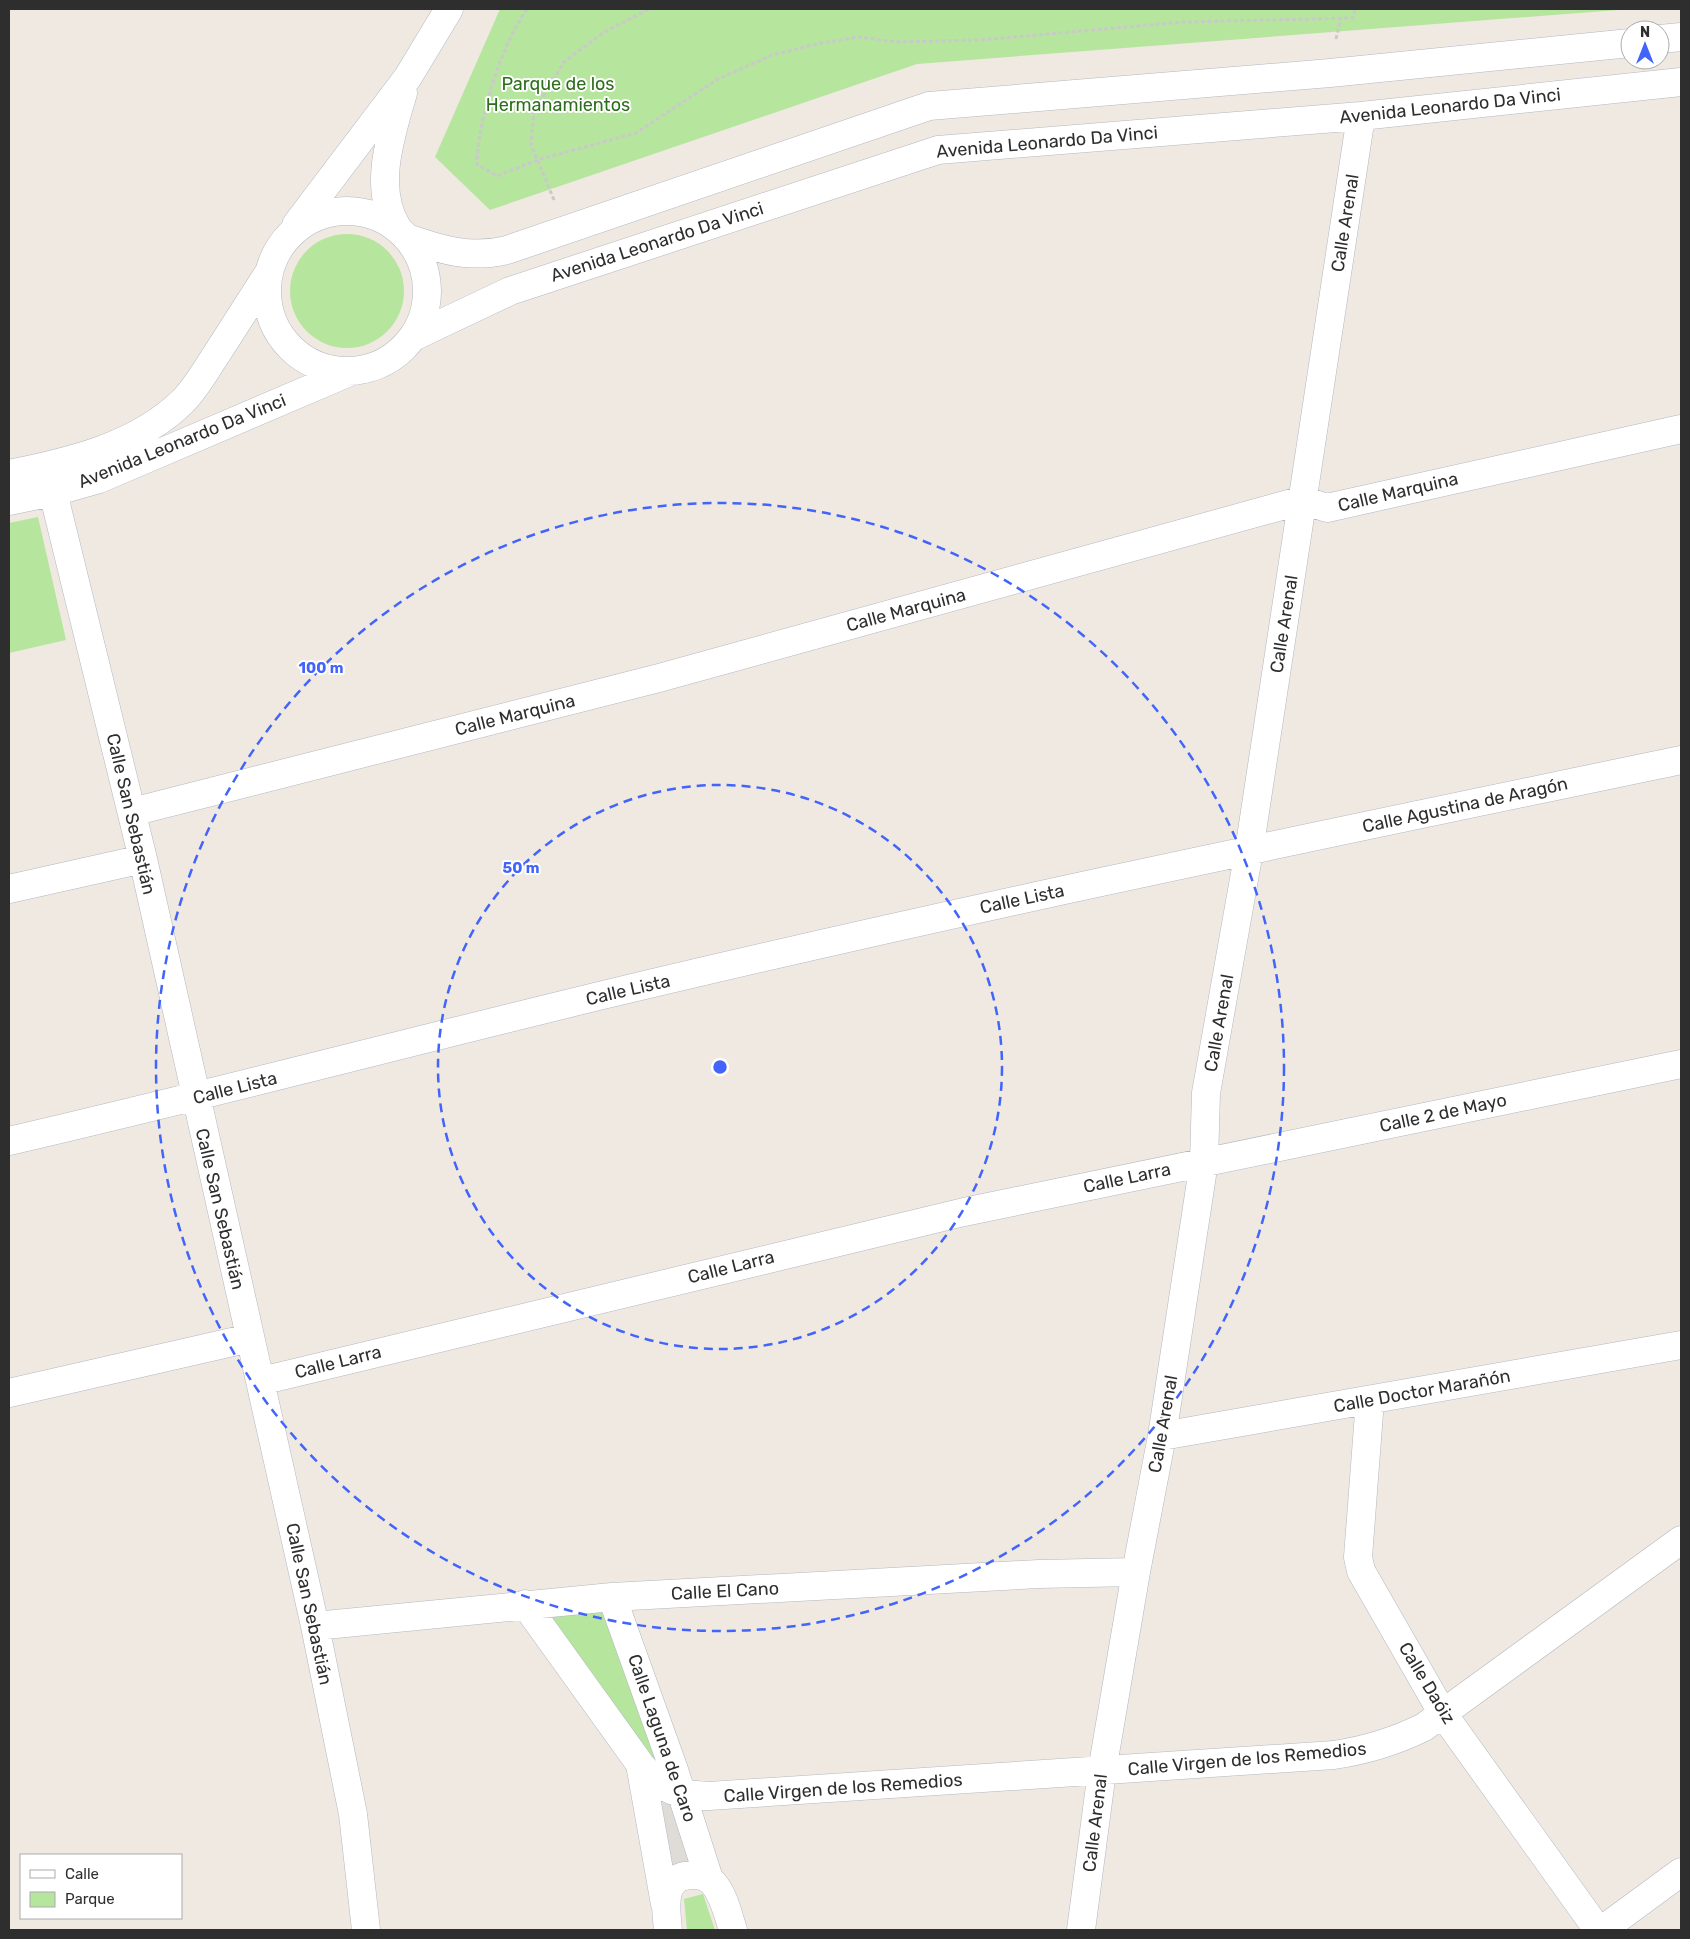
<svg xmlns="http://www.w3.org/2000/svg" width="1690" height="1939" font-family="Rubik,sans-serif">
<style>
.green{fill:#b6e59e}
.plaza{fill:#dfdcd8}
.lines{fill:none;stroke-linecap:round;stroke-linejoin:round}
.minor-casing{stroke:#b4b7c1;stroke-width:29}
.path{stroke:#c9c9c9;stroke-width:3;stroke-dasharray:4 2.5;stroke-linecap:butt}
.minor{stroke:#fff;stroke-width:28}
.ring{fill:none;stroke:#4264fb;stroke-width:2.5;stroke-dasharray:9 6}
.labels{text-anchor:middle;stroke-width:4;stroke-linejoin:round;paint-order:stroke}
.park-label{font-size:18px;fill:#2c6e1b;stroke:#fff}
.street-label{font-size:18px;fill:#2e2e2e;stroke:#fff}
.centre{fill:#4264fb;stroke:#fff;stroke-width:2.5}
.ring-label{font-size:15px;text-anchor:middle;font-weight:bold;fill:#4264fb;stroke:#fff;stroke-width:4;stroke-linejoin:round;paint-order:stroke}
</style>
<rect width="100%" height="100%" fill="#efe9e1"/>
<path class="green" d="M500 9H1631L917 64 490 210 435 157Z
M290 291a57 57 0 1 1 114 0a57 57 0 1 1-114 0Z
M38 517 66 640 9 653V523Z
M605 1611 662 1768 641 1744 550 1616Z
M703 1894 715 1930H687L684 1899Z"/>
<path class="plaza" d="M658 1802 674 1805 693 1864 670 1868Z"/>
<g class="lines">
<g class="minor-casing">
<path id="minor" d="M1660 39 1681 37
M267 291a80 80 0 1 1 160 0a80 80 0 1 1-160 0Z
M296 225 408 77 449 9
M398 229C372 189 391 134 403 93
M407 238C442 250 470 259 507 250L929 106 1330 73 1630 43
M413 337 510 291 938 150 1361 116 1681 82
M9 474C69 462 138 446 183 401 194 390 203 375 212 361 231 332 249 303 268 274
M53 492 143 859 315 1626 353 1814 366 1930
M9 501 53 492 99 479 352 371
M132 812 659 678 1303 500 1327 508 1681 429
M9 889 143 859
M9 1141C208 1095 405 1043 603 995 961 909 1321 835 1681 760
M261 1381 964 1212 1681 1064
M9 1393 250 1338
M1370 1400 1358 1557 1361 1571 1443 1714 1598 1930
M1162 1436 1681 1345
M612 1597 674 1770 709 1879
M525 1604 640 1764 665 1904
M315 1626 612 1597 1039 1574 1136 1572
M640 1764C662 1791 675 1794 709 1796L1334 1755C1367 1750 1394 1742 1424 1727L1681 1540
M668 1930C666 1908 660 1876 692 1875 700 1875 707 1876 713 1883 724 1895 728 1915 733 1930
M1081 1930 1102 1771 1136 1572 1162 1436 1204 1162 1206 1093 1249 851 1361 116
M1602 1930 1681 1872"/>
</g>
<path class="path" d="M527 9C501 45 478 120 477 164L497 176 537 160 636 133 718 79 772 55 821 43 859 37 897 42 980 40 1183 22 1353 18 1355 9
M1336 39 1341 18
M554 200 531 145 534 111 564 62 603 33 649 9"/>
<use href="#minor" class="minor"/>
</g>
<g class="ring">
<circle cx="720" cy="1067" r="282"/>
<circle cx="720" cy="1067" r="564"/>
</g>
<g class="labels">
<g class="park-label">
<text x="558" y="90">Parque de los<tspan x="558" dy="21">Hermanamientos</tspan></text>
</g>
<g class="street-label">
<text transform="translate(1450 106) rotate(-6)" y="6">Avenida Leonardo Da Vinci</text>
<text transform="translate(1047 142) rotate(-5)" y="6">Avenida Leonardo Da Vinci</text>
<text transform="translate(1345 223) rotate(-81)" y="6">Calle Arenal</text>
<text transform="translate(657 242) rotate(-18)" y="6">Avenida Leonardo Da Vinci</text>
<text transform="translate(182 441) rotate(-22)" y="6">Avenida Leonardo Da Vinci</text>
<text transform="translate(1398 492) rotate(-13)" y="6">Calle Marquina</text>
<text transform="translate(906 610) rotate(-15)" y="6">Calle Marquina</text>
<text transform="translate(1284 624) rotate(-81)" y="6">Calle Arenal</text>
<text transform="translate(515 715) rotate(-14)" y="6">Calle Marquina</text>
<text transform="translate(1465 805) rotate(-12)" y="6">Calle Agustina de Aragón</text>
<text transform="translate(131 814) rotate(77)" y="6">Calle San Sebastián</text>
<text transform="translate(1022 899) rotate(-12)" y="6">Calle Lista</text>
<text transform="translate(628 990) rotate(-13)" y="6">Calle Lista</text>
<text transform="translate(1219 1023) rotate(-80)" y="6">Calle Arenal</text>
<text transform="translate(235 1088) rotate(-14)" y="6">Calle Lista</text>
<text transform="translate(1443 1113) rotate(-12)" y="6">Calle 2 de Mayo</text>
<text transform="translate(1127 1178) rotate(-12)" y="6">Calle Larra</text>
<text transform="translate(220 1209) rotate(77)" y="6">Calle San Sebastián</text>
<text transform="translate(731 1267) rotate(-14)" y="6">Calle Larra</text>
<text transform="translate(338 1362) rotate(-14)" y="6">Calle Larra</text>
<text transform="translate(1422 1391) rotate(-10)" y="6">Calle Doctor Marañón</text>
<text transform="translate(1163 1424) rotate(-80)" y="6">Calle Arenal</text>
<text transform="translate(725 1591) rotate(-3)" y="6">Calle El Cano</text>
<text transform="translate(309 1604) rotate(78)" y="6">Calle San Sebastián</text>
<text transform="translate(1427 1683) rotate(59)" y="6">Calle Daóiz</text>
<text transform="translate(662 1738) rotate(71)" y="6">Calle Laguna de Caro</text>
<text transform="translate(1247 1759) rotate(-5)" y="6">Calle Virgen de los Remedios</text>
<text transform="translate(843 1788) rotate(-4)" y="6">Calle Virgen de los Remedios</text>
<text transform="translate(1095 1823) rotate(-83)" y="6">Calle Arenal</text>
</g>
</g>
<circle cx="720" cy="1067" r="8" class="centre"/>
<g class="ring-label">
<text x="321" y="673">100 m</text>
<text x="521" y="873">50 m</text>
</g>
<rect width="1690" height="1939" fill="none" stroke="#2e2e2e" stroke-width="20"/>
<rect x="20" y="1854" width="162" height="65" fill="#ffffff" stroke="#ababab"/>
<rect x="30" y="1870" width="25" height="8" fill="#ffffff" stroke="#ababab"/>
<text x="65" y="1879" font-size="15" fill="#2e2e2e">Calle</text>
<rect x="30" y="1892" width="25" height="15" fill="#b6e59e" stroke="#ababab"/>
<text x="65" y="1904" font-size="15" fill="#2e2e2e">Parque</text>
<g transform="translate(1645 45)"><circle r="24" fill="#ffffff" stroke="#ababab"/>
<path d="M0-4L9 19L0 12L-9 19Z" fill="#4264fb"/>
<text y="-8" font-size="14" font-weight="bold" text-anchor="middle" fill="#2e2e2e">N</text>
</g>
</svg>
